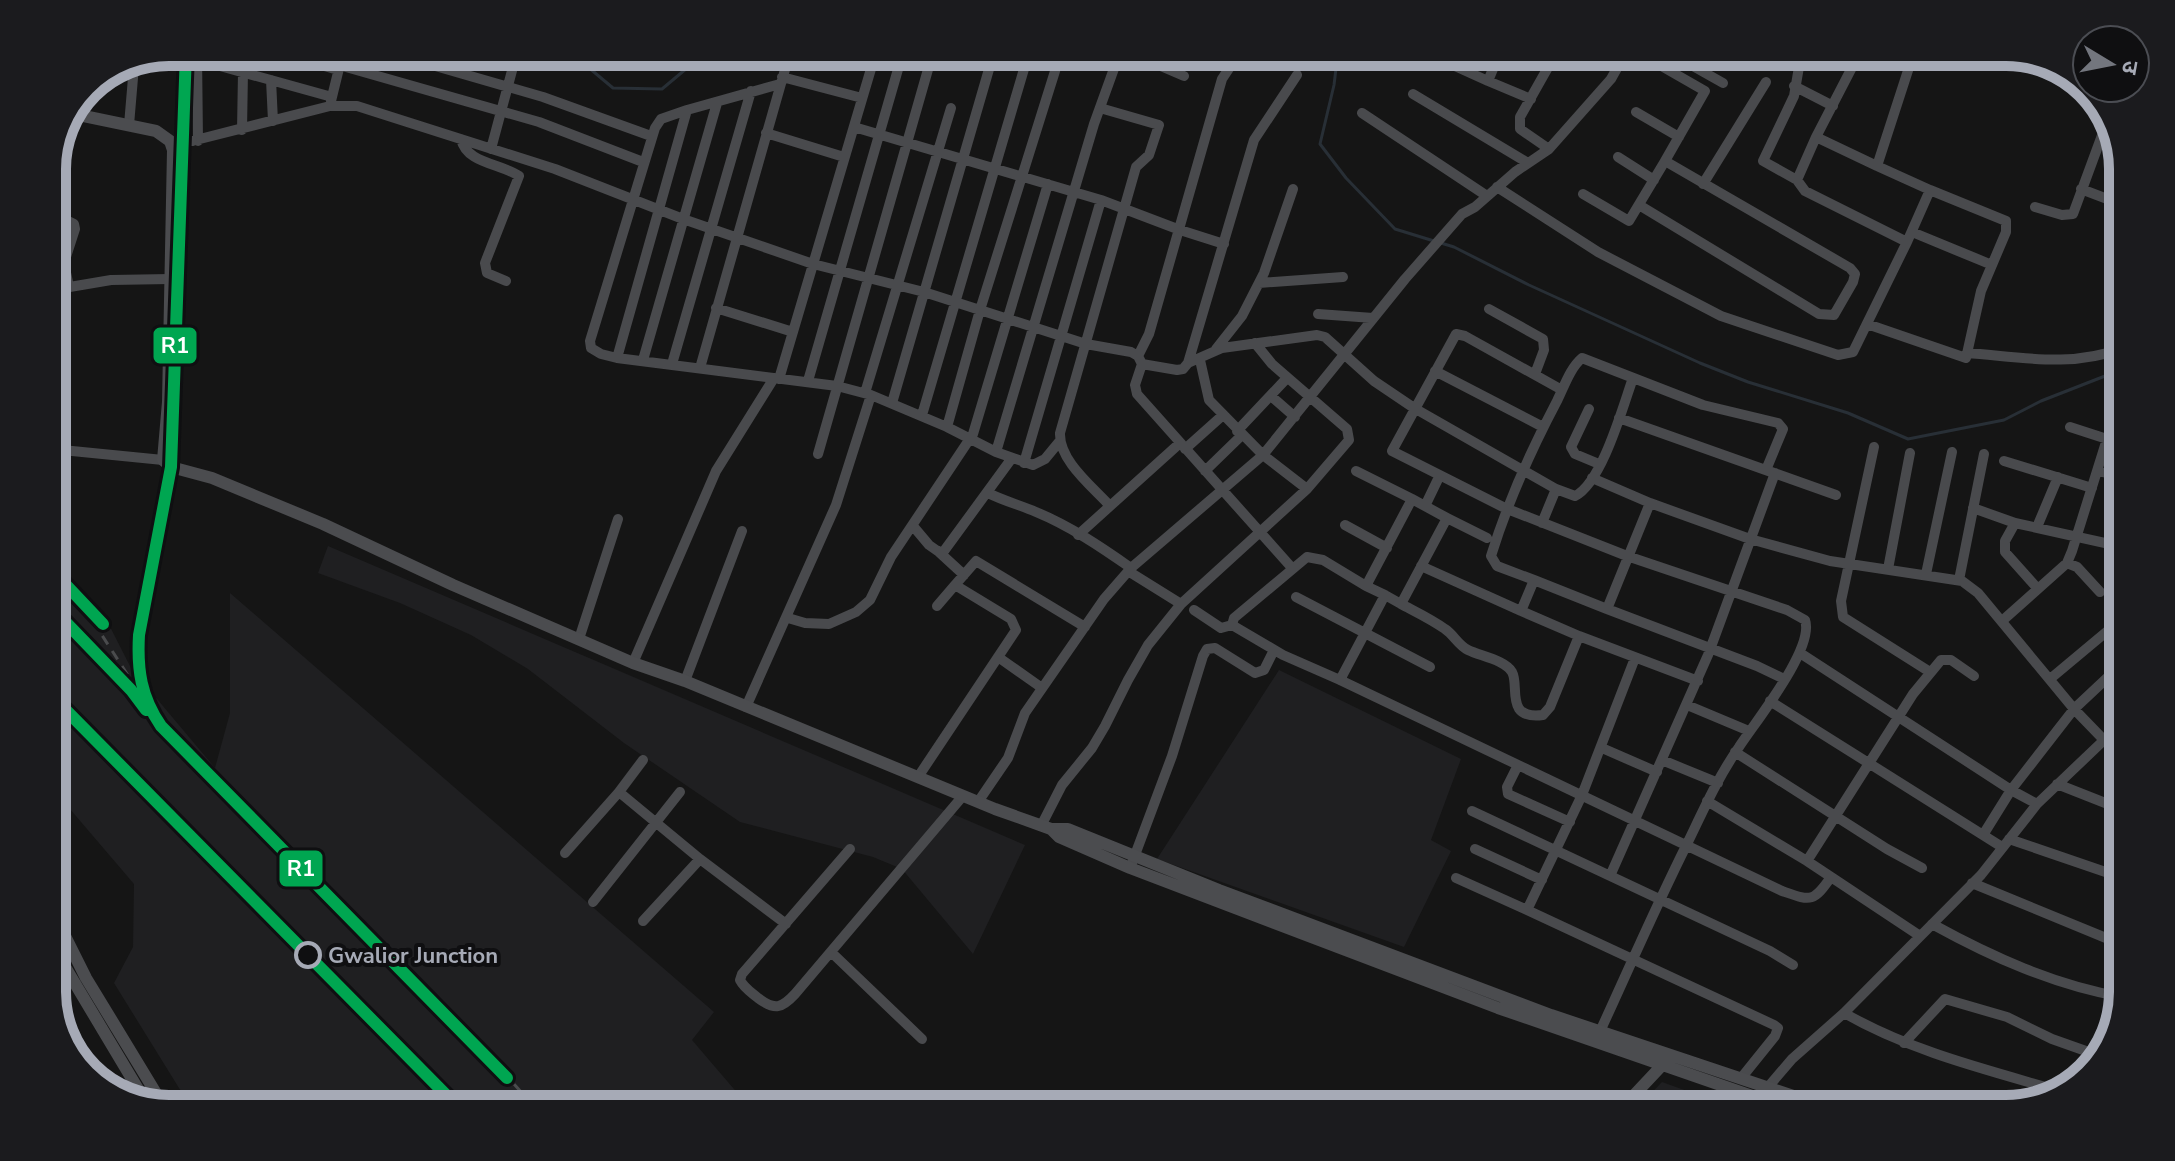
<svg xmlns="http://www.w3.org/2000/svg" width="2175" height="1161" font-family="'Nunito Sans','Noto Sans Devanagari',sans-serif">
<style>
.built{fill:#1f1f21}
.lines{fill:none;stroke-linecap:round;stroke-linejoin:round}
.stream{stroke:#282f36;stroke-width:3}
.minor{stroke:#494a4d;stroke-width:10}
.major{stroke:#4b4c4f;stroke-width:12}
.rail{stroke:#4a4b4d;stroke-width:3;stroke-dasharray:10 8;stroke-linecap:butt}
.minor-bridge{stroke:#494a4d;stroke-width:10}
.rail-1-casing{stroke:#0f0f11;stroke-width:18}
.rail-1{stroke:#00a651;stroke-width:12}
.stop-dot{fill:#0f0f11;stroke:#a6aab6;stroke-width:4}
.labels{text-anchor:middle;stroke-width:8;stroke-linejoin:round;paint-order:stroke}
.stop-label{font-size:22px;font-weight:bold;fill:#a6aab6;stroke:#0f0f11;text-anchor:start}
.rim{fill:none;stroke:#a6aab6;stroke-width:10}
.line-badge{stroke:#0f0f11;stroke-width:3}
.badge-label{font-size:22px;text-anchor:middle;font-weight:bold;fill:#fff}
</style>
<rect width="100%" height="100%" fill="#151515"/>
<path class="built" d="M328 546 1025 845 973 954 902 869 873 857 740 822 624 743 528 669 471 635 400 603 318 573Z
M52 559 103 613 131 668 215 768 230 713V593L714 1012 692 1040 751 1109H192L114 983 133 947 134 884 52 788Z
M1279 670 1461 759 1431 840 1451 851 1404 947 1157 859Z
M1662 1082 1737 1109H1636Z"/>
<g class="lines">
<path class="stream" d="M570 52 613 88 662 89 699 58 714 52
M1338 52 1334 85 1320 144 1346 178 1395 229 1434 241
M1441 243 1454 247 1529 285 1700 363 1748 382 1848 413 1908 439 2004 420 2041 401 2123 369"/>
<path class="minor" d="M197 52 198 141
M277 52 338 70
M387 52 543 97 651 136
M1128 52 1184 76
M1438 52 1435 57 1488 81 1500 52
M1637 52 1705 91 1665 161
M1668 52 1723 83
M197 63 220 66 332 97
M339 65 539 122 643 162
M457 72 463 52
M782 77 862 98
M271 80 273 121
M1488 81 1531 99
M780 84 687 110 661 119 655 128 590 341 591 348 601 354 617 358 837 386 871 395 947 427 980 310 1061 52
M1794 86 1833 106
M1413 94 1528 163
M331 101 343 52
M1100 108 1159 125 1149 155 1136 167 1060 433C1059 461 1093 487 1110 506
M1636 112 1679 137
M1362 113 1487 196
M129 125 134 66
M854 127 1101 200 1180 230 1224 244
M242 130 243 72
M766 133 844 157
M1816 137 1860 52
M461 139C467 164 500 163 519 176L485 263 487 273 506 281
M192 141 330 106H357L555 169 683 219 813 264 924 292 1086 344 1131 352 1138 356 1142 364 1135 385 1137 394 1292 568
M491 149 517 52
M1549 149 1520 129V117L1555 55
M1618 157 1654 180
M1797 180 1816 137 1877 166
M1703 184 1766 82
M1497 187 1598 252 1721 316 1838 355 1853 352 1907 242 1805 191 1797 180 1763 161 1794 96 1799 67 1808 52
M2081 189 2123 205
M1583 194 1629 221 1665 161 1850 268 1855 274 1853 282 1834 315 1819 314 1639 205
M2035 207 2062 215 2073 214 2108 119
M52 213 74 224 75 229 64 263 69 287
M1912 232 1992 265
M1907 242 1930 190 1877 166 1914 52
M1259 283 1343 277
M52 290 111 280 170 279
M716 308 793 332
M1489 309 1543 339 1544 350 1535 374
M1318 314 1373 318
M1867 324 1966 358 1981 291 2006 232V221L1930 190
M1216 349 1242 316 1264 273 1293 189
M1967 353C2021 357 2071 368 2123 348
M1138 356 1149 334 1222 79 1240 52
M617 358 687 110
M643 360 717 103
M1200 360 1209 400 1263 455 1307 489
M1188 363 1222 348 1317 335 1325 337 1374 381 1414 408 1556 489 1575 496C1602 483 1623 406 1633 378
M672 364 751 91
M1142 364 1177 370 1183 369 1188 363 1254 140 1297 75
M700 368 790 52
M1435 371 1543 427
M779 379 876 52
M808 381 903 52
M1562 390 1465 336 1456 334 1392 451 1505 508 1627 556 1787 610 1805 620C1815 648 1756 721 1739 747 1718 777 1703 811 1687 844 1655 908 1627 973 1597 1038
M865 393 951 108
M1271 396 1295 417
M892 403 994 52
M1589 409 1571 447 1575 454 1599 464
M922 415 1029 52
M1619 418 1836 495
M947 427 996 452 1033 465 1045 459 1059 442
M1237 431 1287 378
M2118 442 2123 422
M1874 447 1841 601 1843 617 1930 672
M52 449 163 460
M1185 449 1223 415
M996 452 1094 124 1120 52
M818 454 933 52
M2004 461 2092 488
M1024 463 1101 200
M1205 471 1242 435
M1356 471 1412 499
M2098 471 2123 477
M1592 478 1650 503 1750 539 1830 561 1962 581 1978 593 2074 709 2011 790 1983 835
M988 493C1004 501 1020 505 1036 512 1070 526 1101 547 1131 568
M1425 506 1439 477
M1973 508 2015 523
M1447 518 1487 538
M1542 523 1556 489
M1345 525 1387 548
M913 526 929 545 939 552 944 551 1012 458
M2037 527 2058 477
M1078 535 1180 443
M939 552 964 575
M2067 563 2077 567 2100 592
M1421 566 1521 611 1534 580 1607 609 1650 503
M1888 569 1910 453
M1128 571 1181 604
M1926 574 1952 452
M1534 580 1497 566 1491 556C1508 501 1530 452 1557 401 1564 387 1570 368 1582 358L1703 405 1778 423 1783 429 1766 470
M1959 580 1984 454
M955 585 976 561 1085 627
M1366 586 1323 560 1307 557 1234 618 1232 625 1283 655 1340 680 1782 891C1811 901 1813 903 1831 877
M2038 589 2005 552V541L2015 523 2123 547
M1296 597 1430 667
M1401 604C1416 612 1431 619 1445 629 1454 635 1458 645 1468 650 1480 656 1505 660 1512 672 1520 686 1504 720 1543 715L1550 707 1579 636 1698 681
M1607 609 1757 666 1784 679
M1194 610 1221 628 1232 625
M1521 611 1579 636
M788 618 805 623 829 624 856 612 870 600 891 557 973 434 1048 184
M2002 621 2067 563 2072 551 2107 439 2070 427
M579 639 618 519
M1800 653 2011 790 2037 804
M998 657 1042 688
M1635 658 1582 795 1527 910 1774 1025 1778 1028 1775 1036 1742 1077
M633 663 716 471 774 378
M2050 679 2123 618
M1340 680 1385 595 1366 586 1412 499 1447 518 1401 604 1385 595
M685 681 742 531
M1770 701 2002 847
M1687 705 1749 731
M746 707 836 505 871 395
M2103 739 2074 709 2123 663
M1602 748 1657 772
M1735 752 1887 849 1922 868
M1662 760 1718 783
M1518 765 1507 787 1508 794 1570 822
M918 777 1016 630 1011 619 955 585 937 606
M2057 784 2123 810
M619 792 700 859
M1707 801 1807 861 1920 936
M978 802 1008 758 1025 713 1104 599 1131 568 1263 455 1405 279 1462 214 1475 207 1515 172 1549 149 1611 79 1626 52
M1472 811 1770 951 1793 965
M1041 826 1062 785 1092 748 1105 726 1128 680 1148 645 1181 604 1307 489 1349 440 1347 429 1272 364 1255 343
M2009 839 2123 878
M850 849 742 974 740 980C744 988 751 992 758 998 775 1011 782 1008 795 994L962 797
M1475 849 1542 880
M565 853 619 792 643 760
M1807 861 1913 694 1941 660H1951L1974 676
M1132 863 1172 756 1203 656 1207 649 1215 648 1255 673 1264 670 1274 650
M1610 876 1708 655 1775 473
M1456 878 1527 910
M1972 883 2123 945
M593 902 680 792
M643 921 700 859 786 924
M1932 924C1992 957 2054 985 2122 997
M831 952 922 1039
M1844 1013C1912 1052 1988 1070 2063 1092
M1904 1043 1945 999 2007 1017 2052 1039 2100 1056
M1763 1093 1792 1059 1844 1013 1981 875 2037 804 2123 722
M1991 1097 2016 1106"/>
<path class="major" d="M74 114 156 131 170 141 173 150 168 402 163 460 171 467 212 478 323 524 453 585 633 663 685 681 995 809 1051 829H1068L1219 890 1551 1015 1832 1109
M1051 829 1059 837 1130 868 1498 1008 1790 1109
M52 910 86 978 165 1108
M52 945 147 1104
M1621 1109 1667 1060"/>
<path class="rail" d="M186 52 171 467 139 635C137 670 141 697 161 726L507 1078
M55 582 94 623 133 683
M52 608 131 690 142 706
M502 1071 524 1095"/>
<path class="minor-bridge" d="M179 140 192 141"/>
<g class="rail-1-casing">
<path id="rail-1" d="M186 52 171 467 139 635C137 670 141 697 161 726L507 1078
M52 570 103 624
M52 608 131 690 146 710
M52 696 460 1109"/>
</g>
<use href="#rail-1" class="rail-1"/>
</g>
<circle class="stop-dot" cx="308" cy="955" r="12"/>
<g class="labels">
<g class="stop-label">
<text x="328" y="963">Gwalior Junction</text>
</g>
</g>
<path d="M0 0H2175V1161H0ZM169 66H2006A103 103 0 0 1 2109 169V992A103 103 0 0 1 2006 1095H169A103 103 0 0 1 66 992V169A103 103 0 0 1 169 66Z" fill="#1b1b1e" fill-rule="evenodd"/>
<path class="rim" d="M169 66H2006A103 103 0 0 1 2109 169V992A103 103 0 0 1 2006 1095H169A103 103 0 0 1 66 992V169A103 103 0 0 1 169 66Z"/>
<g class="line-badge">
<rect x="152" y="326" width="46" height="39" rx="8" fill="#00a651"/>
<rect x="278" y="849" width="46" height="39" rx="8" fill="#00a651"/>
</g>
<g class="badge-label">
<text x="175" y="353">R1</text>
<text x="301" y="876">R1</text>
</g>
<g transform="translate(2111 64) rotate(100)"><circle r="38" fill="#0f0f11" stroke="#4b4d53" stroke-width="2"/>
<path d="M0-6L14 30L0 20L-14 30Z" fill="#73767e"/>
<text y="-12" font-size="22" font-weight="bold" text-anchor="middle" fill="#a6aab6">उ</text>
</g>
</svg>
